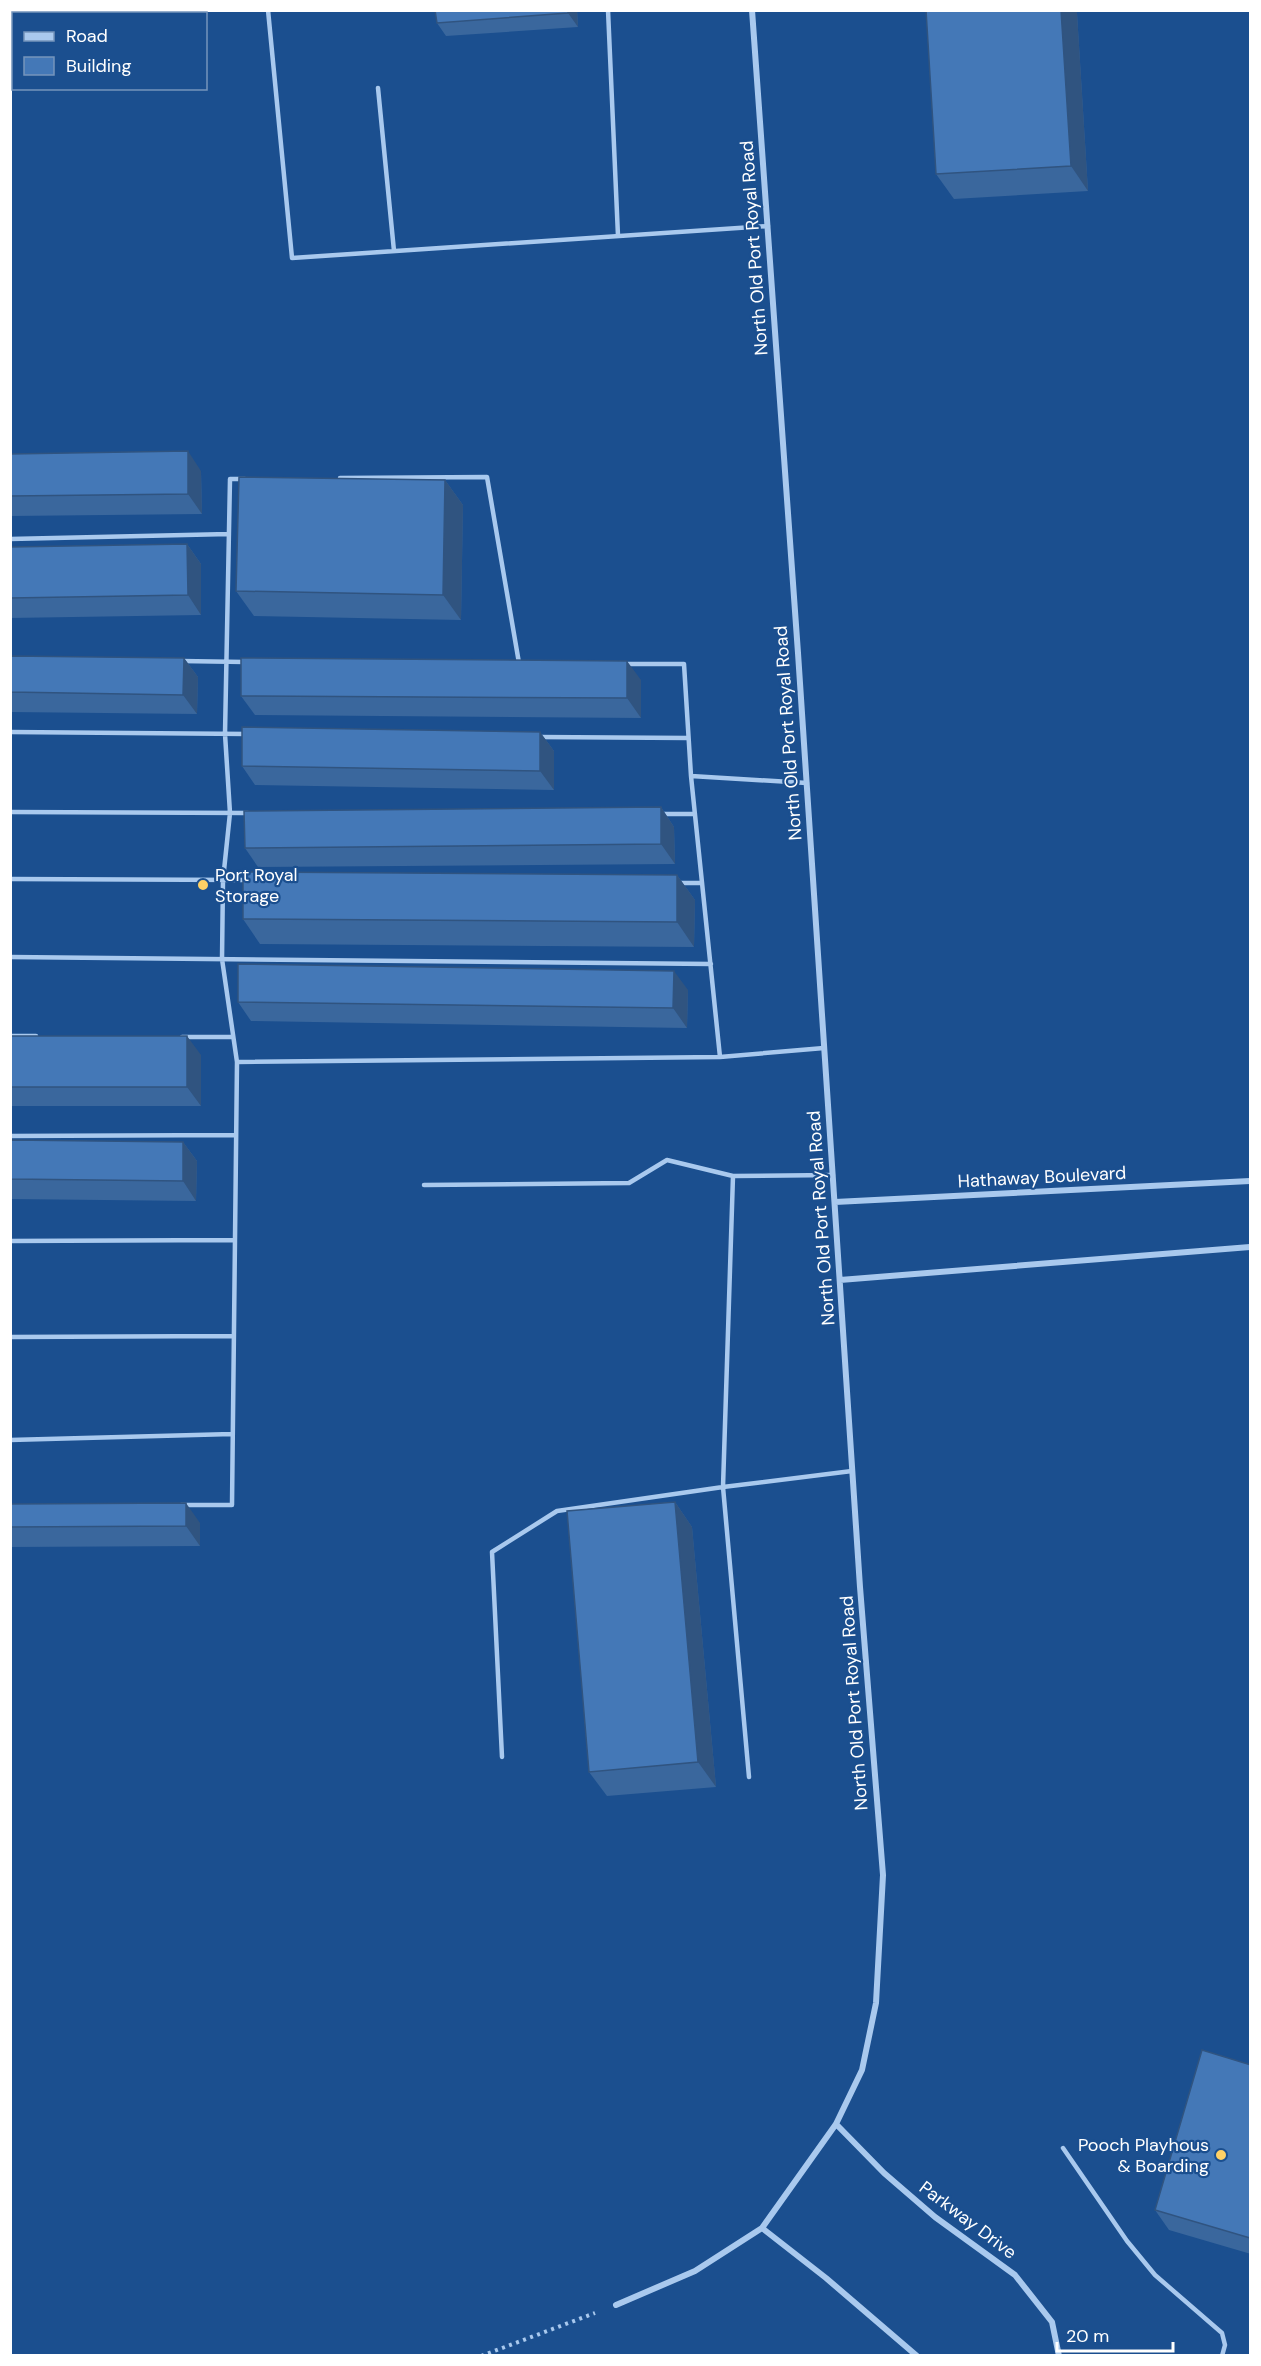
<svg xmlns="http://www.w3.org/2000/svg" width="1261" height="2366" font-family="'DM Sans',sans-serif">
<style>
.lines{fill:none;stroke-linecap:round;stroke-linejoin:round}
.path{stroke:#a9c9ee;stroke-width:4;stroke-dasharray:3 4.5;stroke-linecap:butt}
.lane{stroke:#a9c9ee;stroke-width:4.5}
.street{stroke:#a9c9ee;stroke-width:6}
.wall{fill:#3a679d}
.shaded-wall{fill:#305480}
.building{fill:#4478b7;stroke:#305480;stroke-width:1.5}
.poi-dot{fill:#ffd166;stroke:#1b4f8f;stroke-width:2}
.labels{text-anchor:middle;stroke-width:4.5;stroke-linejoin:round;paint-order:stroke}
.street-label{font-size:18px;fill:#fff;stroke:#1b4f8f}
.poi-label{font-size:18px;fill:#fff;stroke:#1b4f8f;text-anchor:start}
</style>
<rect width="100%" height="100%" fill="#1b4f8f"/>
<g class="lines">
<path class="path" d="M481 2356 595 2313"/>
<path class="lane" d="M268 10 292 258 768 226
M608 10 618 236
M378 88 394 251
M340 478 487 477 519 663
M10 539 229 534
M181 661 245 662
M625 664H684L691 776
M10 732 248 734
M538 737 688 738
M807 783 691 776 720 1057 824 1048
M10 812 248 813
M662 814H695
M10 879 246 880
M678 883H702
M10 957 711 964
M10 1036H36
M182 1037H233
M237 1062 222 959 223 880 230 813 225 734 230 479H245
M10 1136 236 1135
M833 1175 733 1176 723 1487 852 1471
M424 1185 629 1183 667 1160 733 1176
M10 1241 235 1240
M10 1337 234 1336
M10 1440 232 1434
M181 1505H232L237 1062 720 1057
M502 1757 492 1552 557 1511 723 1487 749 1777
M1063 2148 1127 2241 1155 2275 1222 2333 1225 2345 1222 2356"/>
<path class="street" d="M835 1202 1250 1181
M840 1280 1250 1247
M836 2124 884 2173 935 2217 1015 2275 1052 2322 1059 2356
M762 2228 826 2278 917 2356
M616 2305 695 2271 762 2228 836 2124 862 2070 876 2003 883 1875 860 1587 798 653 752 10"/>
</g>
<path class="wall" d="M435 10H577L578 27 446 36 437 23Z
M1077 13 1088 191 954 199 936 174Z
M10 454 201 471 202 514 10 516Z
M445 480 463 505 461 620 254 616 236 591Z
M187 544 201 564V615L10 618V547Z
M10 656 184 658 198 677 197 714 10 712Z
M641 680V718L255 715 241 696Z
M540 732 554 751V790L255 785 242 766Z
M661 807 674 827 675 864 258 867 245 848Z
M677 875 695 900 694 947 260 944 243 919Z
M688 990 687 1028 251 1021 238 1002Z
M10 1036 201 1055V1106H10Z
M10 1140 183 1142 197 1161 196 1201 10 1199Z
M675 1502 692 1527 716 1787 607 1796 589 1772Z
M10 1504 200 1523V1546L10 1547Z
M1251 2065V2254L1169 2230 1155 2210Z"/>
<path class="shaded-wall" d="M568 10H577L578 27 568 13Z
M1061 10H1076L1077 13 1088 191 1071 166Z
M188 451 201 471 202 514 188 494Z
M445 480 463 505 461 620 443 595Z
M187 544 201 564V615L188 595Z
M184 658 198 677 197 714 183 695Z
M627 661 641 680V718L627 698Z
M540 732 554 751V790L540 771Z
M661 807 674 827 675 864 661 844Z
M677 875 695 900 694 947 677 922Z
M674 971 688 990 687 1028 673 1008Z
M187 1036 201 1055V1106L187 1087Z
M183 1142 197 1161 196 1201 183 1181Z
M675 1502 692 1527 716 1787 698 1762Z
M186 1503 200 1523V1546L186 1526Z"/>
<path class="building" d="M435 10H568V13L437 23Z
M926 10H1061L1071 166 936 174Z
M188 451V494L10 496V454Z
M239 477 445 480 443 595 236 591Z
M187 544 188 595 10 598V547Z
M10 656 184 658 183 695 10 692Z
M241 658 627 661V698L241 696Z
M242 727 540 732V771L242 766Z
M661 807V844L245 848 244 811Z
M243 872 677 875V922L243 919Z
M238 964 674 971 673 1008 238 1002Z
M10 1036H187V1087H10Z
M10 1140 183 1142V1181L10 1179Z
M675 1502 698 1762 589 1772 567 1511Z
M186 1503V1526L10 1527V1504Z
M1202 2050 1251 2065 1250 2238 1155 2210Z"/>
<g class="poi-dot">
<circle cx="203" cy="885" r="6"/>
<circle cx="1221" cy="2155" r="6"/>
</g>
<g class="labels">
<g class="street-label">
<text transform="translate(754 248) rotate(-94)" y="6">North Old Port Royal Road</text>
<text transform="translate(788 733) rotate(-94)" y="6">North Old Port Royal Road</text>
<text transform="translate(1042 1177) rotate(-3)" y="6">Hathaway Boulevard</text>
<text transform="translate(821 1218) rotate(-94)" y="6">North Old Port Royal Road</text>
<text transform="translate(854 1703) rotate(-94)" y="6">North Old Port Royal Road</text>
<text transform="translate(968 2220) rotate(37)" y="6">Parkway Drive</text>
</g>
<g class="poi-label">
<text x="215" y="881">Port Royal<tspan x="215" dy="21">Storage</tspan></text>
<text x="1209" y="2151" text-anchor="end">Pooch Playhous<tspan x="1209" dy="21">&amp; Boarding</tspan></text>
</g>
</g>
<rect width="1261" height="2366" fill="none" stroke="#ffffff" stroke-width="24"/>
<rect x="12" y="12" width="195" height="78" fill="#1b4f8f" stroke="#7695bc" stroke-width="1.5"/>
<rect x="24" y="32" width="30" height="9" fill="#a9c9ee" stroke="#7695bc" stroke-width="1.5"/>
<text x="66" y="42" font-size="18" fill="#ffffff">Road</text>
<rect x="24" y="57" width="30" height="18" fill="#4478b7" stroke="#7695bc" stroke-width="1.5"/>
<text x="66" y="72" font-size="18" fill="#ffffff">Building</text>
<path d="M1057 2342v9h116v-9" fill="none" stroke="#ffffff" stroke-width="3"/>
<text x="1066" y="2342" font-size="18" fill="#ffffff" stroke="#1b4f8f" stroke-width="4.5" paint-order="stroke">20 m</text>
</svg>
